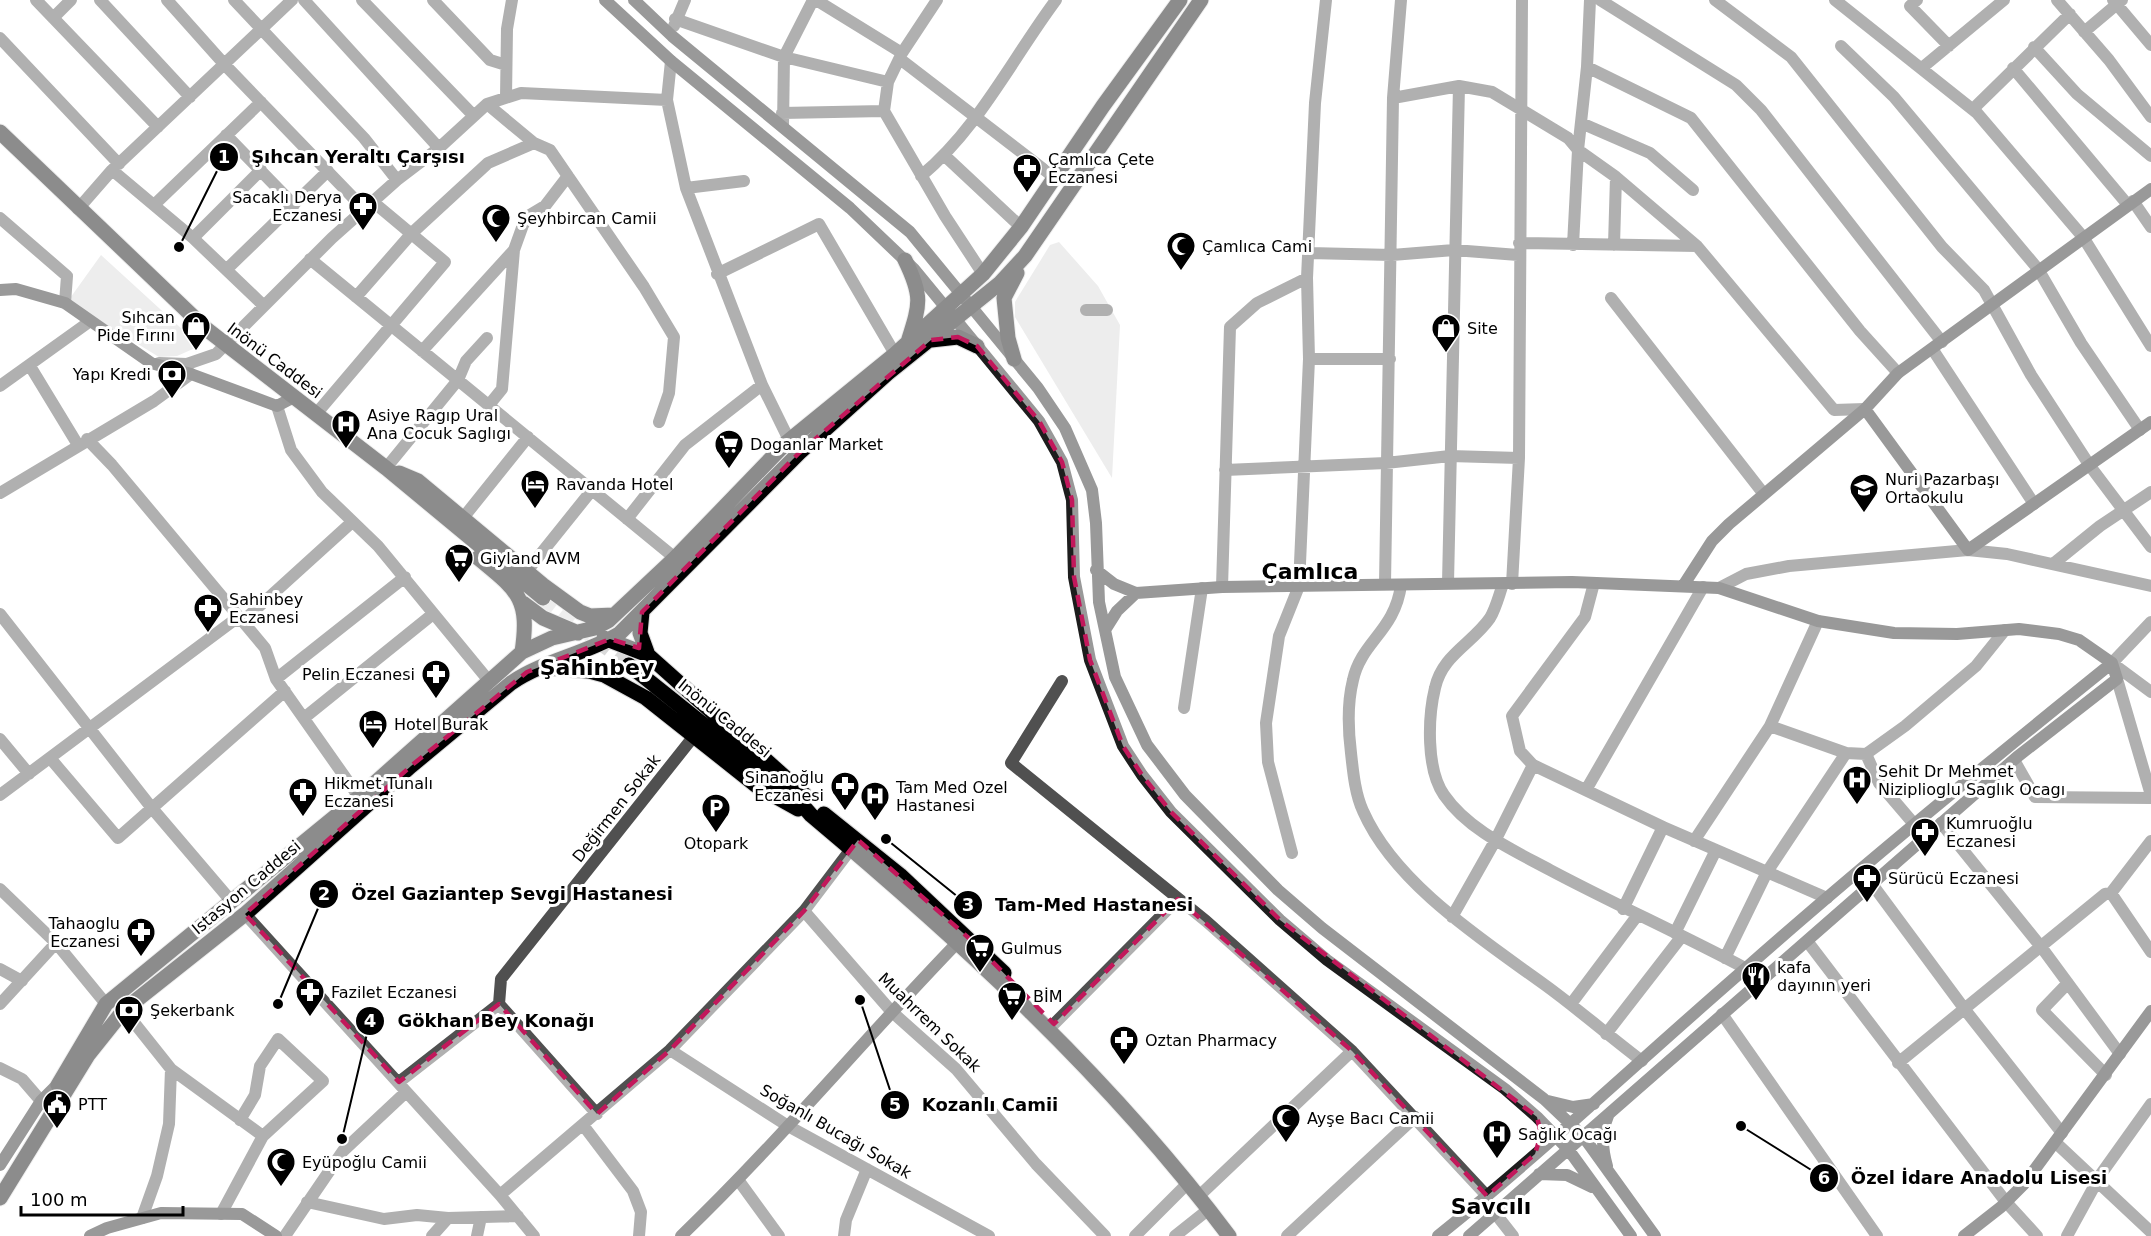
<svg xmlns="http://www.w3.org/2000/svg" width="2151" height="1236" font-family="'DejaVu Sans',sans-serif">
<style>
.park{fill:#d7d7d7}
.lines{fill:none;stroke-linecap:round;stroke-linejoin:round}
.primary-tunnel{stroke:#d9d9d9;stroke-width:15;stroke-dasharray:15 8;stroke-linecap:butt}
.primary-casing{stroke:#dbdbdb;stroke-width:17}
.street{stroke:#505050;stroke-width:12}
.secondary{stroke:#1d1d1d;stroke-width:12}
.primary{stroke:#000;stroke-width:15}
.marked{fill:none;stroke:#c2185b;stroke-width:4.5;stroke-dasharray:12 8;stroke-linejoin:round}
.labels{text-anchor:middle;stroke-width:6;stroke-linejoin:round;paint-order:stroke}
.poi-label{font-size:16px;fill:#000;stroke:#fff;text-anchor:start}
.street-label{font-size:16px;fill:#000;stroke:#fff}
.district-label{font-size:22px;font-weight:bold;fill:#000;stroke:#fff}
.leader{fill:none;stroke:#000;stroke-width:2}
.callout-dot{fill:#000;stroke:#fff;stroke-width:2}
.mark-label{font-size:18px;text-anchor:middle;font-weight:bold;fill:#fff}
.callout-label{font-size:18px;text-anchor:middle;font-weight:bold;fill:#000;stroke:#fff;stroke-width:6;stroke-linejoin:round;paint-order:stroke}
</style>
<rect width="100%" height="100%" fill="#fff"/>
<path class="park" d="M1059 242 1098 286 1120 325 1112 478 1015 317V302L1050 245Z
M101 255 195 341 193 349 177 356 159 357 68 301Z"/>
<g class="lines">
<path class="primary-tunnel" d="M543 598 629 665"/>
<g class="primary-casing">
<path id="primary" d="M0 132 205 328 386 468 543 598
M905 260C923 297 920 304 908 342
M931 340 958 337 977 346
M1014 359 1008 338 1004 298 1017 273
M399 473 418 481 543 585 580 612 590 616 614 615
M478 558C518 591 530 598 522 652
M523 603 543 618 578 633
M642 612 640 633 648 655
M604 638 648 655 805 795
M629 665 798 800 811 815C962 942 1110 1077 1229 1236
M550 668 589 671 604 675 646 698 757 786 798 809
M824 814 900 875 1004 973
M58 1085 106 1004 359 797 522 652 552 638 595 628 608 621 675 558 787 442 895 354 983 274 1021 227 1103 106 1180 0
M0 1198 88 1055 124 1010 245 914 411 766 511 683C543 661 585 654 619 634L799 453 888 373 1000 283 1025 256 1201 0"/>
</g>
<path class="street" d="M36 0 158 127
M100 0 190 97
M167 0 225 65 364 209
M234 0 364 138 397 180
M304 0 439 148
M362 0 473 115
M433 0 490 60 506 65
M816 0 902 53
M937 0 902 53 888 82 884 111 945 216 983 274
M1600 0 1736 85 1761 110 1942 342
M1715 0 1791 57 1942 247 1984 290 2031 375 2090 466 2151 547
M1835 0 1977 113 2083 237 2151 346
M1917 0 1910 6 1949 46
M2057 0 2109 60 2151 117
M2113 0 2151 45
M53 18 71 0
M675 19 784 57 888 82
M674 26 685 0
M2084 32 2122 0
M0 38 119 164
M1841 46 1894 97 2038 269 2081 343 2140 430
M2034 47 2077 94 2151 156
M900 59 1055 178
M671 61 667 100 686 188 762 385 792 446
M1587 67 1691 118 1860 331 1898 373
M1923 67 2004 0
M2013 68 2128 205
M506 97 507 29 512 0
M1393 98 1459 86 1492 92 1568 138 1578 150 1616 177 1697 246 1834 410 1865 409
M487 104 534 143 550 150 644 287 674 337 669 393 659 422
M1973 109 2070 14
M782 113 884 111
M1581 123 1650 153 1693 190
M783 126 784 57 813 0
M226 135 294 205
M945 156 1021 227
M112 170 193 238 263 305
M921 176C978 129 1012 59 1056 0
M686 188 744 181
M2133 201 2151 227
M154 205 261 102
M78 209 112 170 292 0
M0 218 67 276 65 303
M193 238 261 170
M1519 243 1697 246
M1573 245 1578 150 1587 67 1590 0
M1614 245 1616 177
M1309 253 1392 255 1454 250 1518 255
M310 259 675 558
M227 269 328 171
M717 274 819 224 895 354
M356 297 412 233 488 163 534 143
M1611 298 1763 493
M1086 310H1107
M1933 350 2034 504
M422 351 514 250
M1309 359H1390
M159 363 187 364 216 354 332 238 397 180 439 148 487 104 521 93 667 100
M30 366 78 445
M0 386 89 322
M489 405 502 389 514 250 523 225 530 215 545 206 568 176
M277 406 291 450 322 492 378 546 489 681
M316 414 445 262 372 201
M87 439 112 465 265 648 276 679 359 797
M386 468 458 380 466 361 487 338
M1225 470 1386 463 1450 456 1519 458
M0 493 154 401 191 374
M463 518 528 437
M627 519 685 445 762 385
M2053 564 2100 526 2151 492
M527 571 592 490
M1448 583 1459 86
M1594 583 1585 617 1512 716 1520 751 1533 765 1663 827 1827 898
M1385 584 1393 98 1401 0
M1503 584C1499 595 1496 608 1490 618 1472 644 1442 655 1435 688 1428 717 1426 769 1444 795 1468 830 1513 850 1550 870 1614 904 1681 934 1745 968
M1512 584 1519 458 1522 0
M1401 585C1395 631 1361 642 1353 680 1347 704 1348 729 1351 753 1353 771 1355 794 1363 811 1395 884 1483 940 1545 985 1578 1009 1609 1036 1642 1061
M1222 587 1230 327 1257 303 1307 278
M1719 588 1746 574 1789 566 1968 550 2007 554 2151 586
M0 614 151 807 232 902
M2151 622 2112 663 2151 692
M276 679 405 577
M2117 679 2151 795
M1062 681 1011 763 1206 921 1352 1051 1487 1196
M1184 708 1202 588
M304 718 433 614
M1770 726 1846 753
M0 739 29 774
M1866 754 1879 783 1914 824
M50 758 118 838 285 691
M2014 760 2035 797 2151 798
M1586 790 1703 587
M0 795 233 621H243L351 523
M1941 823 2042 948 2120 1054
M1694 841 1770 726 1818 621
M1292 853 1268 762 1266 723 1279 636 1299 586 1309 359 1307 278 1315 103 1326 0
M1872 884 1966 1011 2062 1133
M0 889 56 943 106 1004
M2111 893 2151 952
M1623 909 1663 827
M804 911 891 1011 956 1069 1036 1164 1105 1236
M245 914 500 1195 534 1236
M1452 917 1495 841 1533 765
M1675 933 1716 850
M1807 941 2006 1202 2037 1236
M1725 958 1767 872 1846 753 1866 754 1905 726 1976 666 2005 630
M0 969 22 981
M2068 983 2042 1010 2106 1075
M0 1004 56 943
M499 1004 597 1114
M1571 1004 1637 916
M124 1010 171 1069 263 1136
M1722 1014 1877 1236
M1054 1024 1178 899
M1606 1034 1682 936
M670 1050 788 1126 989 1236
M1898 1063 2105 894 2111 893 2151 841
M0 1068 22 1079 41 1101
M399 1082 499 1004 501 979 694 736
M583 1125 633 1191 641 1212 639 1236
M2055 1142 2151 1232
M739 1181 779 1236
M500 1195 670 1050 804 911 851 849
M1199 1196 1352 1051
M307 1202 384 1219 417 1215 448 1218 518 1216
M1495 1213 1513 1236
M221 1214 263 1136 323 1081 278 1039 260 1066 255 1095 240 1120
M142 1218 157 1176 169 1124 171 1069
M285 1236 343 1151 406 1092
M432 1236 448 1218
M477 1236 481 1217
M844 1236 846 1220 867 1169
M1135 1236 1188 1183
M1175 1236 1209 1209
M1287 1236 1415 1117
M2067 1236 2101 1174 2151 1104"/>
<path class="secondary" d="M605 0 671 61 850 208 914 269 1039 421 1062 462 1072 500 1074 577 1090 660 1123 746 1142 775 1171 812 1280 920 1327 960 1505 1089 1537 1117 1568 1149 1631 1236
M634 0 672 36 910 232 1038 388 1065 428 1092 490 1096 523 1099 602 1115 677 1147 745 1185 795 1278 890 1322 928 1544 1099 1583 1136 1655 1236
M0 290 16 289 65 303 151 363 191 374 277 406 294 397
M1865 409 1968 550 2151 422
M1096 570 1114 584 1136 593 1222 587 1572 582 1719 588 1818 621 1894 633 1957 634 2019 629 2059 634 2079 640 2112 663 2117 679 2017 757 1469 1236
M1683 586 1712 541 1729 524 1865 409 1898 373 2151 189
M1105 630 1117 611 1136 593
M1548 1101 1573 1107 1594 1104
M0 1165 41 1101 60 1082
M1607 1166C1602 1148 1601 1133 1608 1116
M1539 1174 1567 1175 1592 1187
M90 1236 107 1228 161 1213 242 1214 276 1236
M681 1236C778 1143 864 1039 958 942
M1438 1236C1544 1151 1643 1057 1746 968 1865 863 1988 763 2112 663
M1964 1236 2001 1207 2024 1184 2151 1011"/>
<use href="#primary" class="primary"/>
</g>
<path d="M0 0H2151V1236H0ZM958 337 977 346 1039 421 1062 462 1072 500 1074 577 1090 660 1123 746 1142 775 1171 812 1280 920 1537 1117 1541 1134 1535 1154 1487 1196 1352 1051 1178 899 1054 1024 971 940 858 840 804 911 670 1050 597 1114 499 1004 399 1082 245 914 411 766 527 672 610 639 639 648 642 612 799 453 931 340Z" fill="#fff" fill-opacity=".55" fill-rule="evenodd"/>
<path class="marked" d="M958 337 977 346 1039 421 1062 462 1072 500 1074 577 1090 660 1123 746 1142 775 1171 812 1280 920 1537 1117 1541 1134 1535 1154 1487 1196 1352 1051 1178 899 1054 1024 971 940 858 840 804 911 670 1050 597 1114 499 1004 399 1082 245 914 411 766 527 672 610 639 639 648 642 612 799 453 931 340Z"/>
<defs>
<g id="pharmacy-pin" transform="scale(1.5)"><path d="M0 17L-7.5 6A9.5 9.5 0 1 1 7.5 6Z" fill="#000" stroke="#fff"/><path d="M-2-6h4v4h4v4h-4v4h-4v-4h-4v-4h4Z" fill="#fff"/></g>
<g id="mosque-pin" transform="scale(1.5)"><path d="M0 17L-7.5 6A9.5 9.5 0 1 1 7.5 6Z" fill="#000" stroke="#fff"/><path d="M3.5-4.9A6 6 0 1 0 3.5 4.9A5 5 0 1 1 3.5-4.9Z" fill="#fff"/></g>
<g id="shop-pin" transform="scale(1.5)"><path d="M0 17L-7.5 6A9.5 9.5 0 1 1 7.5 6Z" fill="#000" stroke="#fff"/><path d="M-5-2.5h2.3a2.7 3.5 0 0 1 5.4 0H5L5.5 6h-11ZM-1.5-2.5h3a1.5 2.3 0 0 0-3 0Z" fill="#fff"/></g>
<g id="bank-pin" transform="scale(1.5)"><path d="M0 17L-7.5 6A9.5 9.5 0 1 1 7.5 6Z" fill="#000" stroke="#fff"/><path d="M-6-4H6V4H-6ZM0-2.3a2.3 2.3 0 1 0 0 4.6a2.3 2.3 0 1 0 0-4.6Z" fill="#fff"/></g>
<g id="hospital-pin" transform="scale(1.5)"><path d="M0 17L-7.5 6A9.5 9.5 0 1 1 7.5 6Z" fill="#000" stroke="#fff"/><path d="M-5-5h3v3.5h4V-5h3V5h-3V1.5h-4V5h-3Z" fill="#fff"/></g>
<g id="supermarket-pin" transform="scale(1.5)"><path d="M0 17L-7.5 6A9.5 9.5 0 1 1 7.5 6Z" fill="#000" stroke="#fff"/><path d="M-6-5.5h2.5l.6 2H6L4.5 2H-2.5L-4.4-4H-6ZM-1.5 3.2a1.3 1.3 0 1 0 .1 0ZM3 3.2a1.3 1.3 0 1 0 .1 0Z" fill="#fff"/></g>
<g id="hotel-pin" transform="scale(1.5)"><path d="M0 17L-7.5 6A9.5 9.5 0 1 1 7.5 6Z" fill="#000" stroke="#fff"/><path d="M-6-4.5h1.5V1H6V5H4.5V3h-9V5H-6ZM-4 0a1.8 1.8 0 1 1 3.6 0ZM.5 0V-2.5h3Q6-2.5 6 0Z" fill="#fff"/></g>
<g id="school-pin" transform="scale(1.5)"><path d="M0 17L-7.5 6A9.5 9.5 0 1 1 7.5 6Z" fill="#000" stroke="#fff"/><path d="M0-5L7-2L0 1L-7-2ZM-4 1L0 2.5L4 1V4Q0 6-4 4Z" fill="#fff"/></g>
<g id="parking-pin" transform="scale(1.5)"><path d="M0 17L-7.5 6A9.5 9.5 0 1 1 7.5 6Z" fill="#000" stroke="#fff"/><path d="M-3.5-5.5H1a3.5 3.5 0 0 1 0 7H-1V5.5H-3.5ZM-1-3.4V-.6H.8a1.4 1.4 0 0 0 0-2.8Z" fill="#fff"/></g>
<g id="restaurant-pin" transform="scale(1.5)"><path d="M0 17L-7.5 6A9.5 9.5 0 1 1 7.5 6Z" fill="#000" stroke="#fff"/><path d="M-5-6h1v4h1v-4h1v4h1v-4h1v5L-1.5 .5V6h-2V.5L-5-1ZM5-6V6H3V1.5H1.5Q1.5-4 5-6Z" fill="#fff"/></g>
<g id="civic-pin" transform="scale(1.5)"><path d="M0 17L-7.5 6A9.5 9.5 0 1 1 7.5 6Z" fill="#000" stroke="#fff"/><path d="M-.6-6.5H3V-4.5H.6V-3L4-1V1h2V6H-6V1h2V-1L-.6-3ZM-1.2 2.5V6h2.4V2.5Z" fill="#fff"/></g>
</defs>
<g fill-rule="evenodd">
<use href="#pharmacy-pin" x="1027" y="168"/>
<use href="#pharmacy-pin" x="363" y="206"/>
<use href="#mosque-pin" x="496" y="218"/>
<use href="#mosque-pin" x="1181" y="246"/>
<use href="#shop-pin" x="196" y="326"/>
<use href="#shop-pin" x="1446" y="328"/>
<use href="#bank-pin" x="172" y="374"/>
<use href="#hospital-pin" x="346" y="424"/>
<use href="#supermarket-pin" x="729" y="444"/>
<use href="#hotel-pin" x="535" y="484"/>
<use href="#school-pin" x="1864" y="488"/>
<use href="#supermarket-pin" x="459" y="558"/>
<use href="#pharmacy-pin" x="208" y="608"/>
<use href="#pharmacy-pin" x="436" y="674"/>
<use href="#hotel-pin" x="373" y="724"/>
<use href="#hospital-pin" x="1857" y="780"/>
<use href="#pharmacy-pin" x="845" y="786"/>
<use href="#pharmacy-pin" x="303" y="792"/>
<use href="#hospital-pin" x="875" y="796"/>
<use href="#parking-pin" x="716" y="808"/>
<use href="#pharmacy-pin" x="1925" y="832"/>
<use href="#pharmacy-pin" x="1867" y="878"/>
<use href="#pharmacy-pin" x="141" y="932"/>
<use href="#supermarket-pin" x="980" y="948"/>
<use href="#restaurant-pin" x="1756" y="976"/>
<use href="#pharmacy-pin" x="310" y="992"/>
<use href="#supermarket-pin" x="1012" y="996"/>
<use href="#bank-pin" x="129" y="1010"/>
<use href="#pharmacy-pin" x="1124" y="1040"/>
<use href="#civic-pin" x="57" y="1104"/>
<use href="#mosque-pin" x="1286" y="1118"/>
<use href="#hospital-pin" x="1497" y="1134"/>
<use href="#mosque-pin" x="281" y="1162"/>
</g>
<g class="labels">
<g class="poi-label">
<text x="1048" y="165">Çamlıca Çete<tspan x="1048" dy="18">Eczanesi</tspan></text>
<text x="342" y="203" text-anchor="end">Sacaklı Derya<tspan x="342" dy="18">Eczanesi</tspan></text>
<text x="517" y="224">Şeyhbircan Camii</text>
<text x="1202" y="252">Çamlıca Cami</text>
<text x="175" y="323" text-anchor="end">Sıhcan<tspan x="175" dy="18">Pide Fırını</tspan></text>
<text x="1467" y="334">Site</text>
<text x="151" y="380" text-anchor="end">Yapı Kredi</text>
<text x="367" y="421">Asiye Ragıp Ural<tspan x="367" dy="18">Ana Cocuk Saglıgı</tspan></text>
<text x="750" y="450">Doganlar Market</text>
<text x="1885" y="485">Nuri Pazarbaşı<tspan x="1885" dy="18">Ortaokulu</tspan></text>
<text x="556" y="490">Ravanda Hotel</text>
<text x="480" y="564">Giyland AVM</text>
<text x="229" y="605">Sahinbey<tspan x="229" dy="18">Eczanesi</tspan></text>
<text x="415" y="680" text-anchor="end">Pelin Eczanesi</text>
<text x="394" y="730">Hotel Burak</text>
<text x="1878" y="777">Sehit Dr Mehmet<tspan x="1878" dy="18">Niziplioglu Saglık Ocagı</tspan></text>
<text x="824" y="783" text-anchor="end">Sinanoğlu<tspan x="824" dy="18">Eczanesi</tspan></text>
<text x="324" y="789">Hikmet Tunalı<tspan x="324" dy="18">Eczanesi</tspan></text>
<text x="896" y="793">Tam Med Ozel<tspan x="896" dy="18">Hastanesi</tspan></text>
<text x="1946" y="829">Kumruoğlu<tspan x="1946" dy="18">Eczanesi</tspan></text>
<text x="716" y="849" text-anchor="middle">Otopark</text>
<text x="1888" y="884">Sürücü Eczanesi</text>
<text x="120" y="929" text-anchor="end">Tahaoglu<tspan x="120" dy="18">Eczanesi</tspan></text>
<text x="1001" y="954">Gulmus</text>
<text x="1777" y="973">kafa<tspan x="1777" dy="18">dayının yeri</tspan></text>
<text x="331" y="998">Fazilet Eczanesi</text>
<text x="1033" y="1002">BİM</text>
<text x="150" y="1016">Şekerbank</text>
<text x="1145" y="1046">Oztan Pharmacy</text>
<text x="78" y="1110">PTT</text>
<text x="1307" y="1124">Ayşe Bacı Camii</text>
<text x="1518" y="1140">Sağlık Ocağı</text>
<text x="302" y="1168">Eyüpoğlu Camii</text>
</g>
<g class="street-label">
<text transform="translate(275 360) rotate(37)" y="6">Inönü Caddesi</text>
<text transform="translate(725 718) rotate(39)" y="6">Inönü Caddesi</text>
<text transform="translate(616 808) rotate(-52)" y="6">Değirmen Sokak</text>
<text transform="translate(246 887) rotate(-40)" y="6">Istasyon Caddesi</text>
<text transform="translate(930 1022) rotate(44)" y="6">Muahrrem Sokak</text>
<text transform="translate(836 1131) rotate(30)" y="6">Soğanlı Bucağı Sokak</text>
</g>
<g class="district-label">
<text x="1310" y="579">Çamlıca</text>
<text x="597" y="675">Şahinbey</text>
<text x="1491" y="1214">Savcılı</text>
</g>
</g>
<path class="leader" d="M179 247L224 157M278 1004L324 894M886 839L968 905M342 1139L370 1021M860 1000L895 1105M1741 1126L1824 1178"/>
<g class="callout-dot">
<circle cx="179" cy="247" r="6"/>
<circle cx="278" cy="1004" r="6"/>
<circle cx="886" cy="839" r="6"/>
<circle cx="342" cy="1139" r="6"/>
<circle cx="860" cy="1000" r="6"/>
<circle cx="1741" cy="1126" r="6"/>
<circle cx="224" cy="157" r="15"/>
<circle cx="324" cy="894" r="15"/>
<circle cx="968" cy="905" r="15"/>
<circle cx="370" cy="1021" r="15"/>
<circle cx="895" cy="1105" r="15"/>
<circle cx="1824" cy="1178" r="15"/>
</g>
<g class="mark-label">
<text x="224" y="163">1</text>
<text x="324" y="900">2</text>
<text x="968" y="911">3</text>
<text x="370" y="1027">4</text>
<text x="895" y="1111">5</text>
<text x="1824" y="1184">6</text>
</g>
<g class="callout-label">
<text x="358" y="163">Şıhcan Yeraltı Çarşısı</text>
<text x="512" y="900">Özel Gaziantep Sevgi Hastanesi</text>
<text x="1094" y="911">Tam-Med Hastanesi</text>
<text x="496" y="1027">Gökhan Bey Konağı</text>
<text x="990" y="1111">Kozanlı Camii</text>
<text x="1979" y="1184">Özel İdare Anadolu Lisesi</text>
</g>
<path d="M21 1206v9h162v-9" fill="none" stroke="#000000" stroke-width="3"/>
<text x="30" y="1206" font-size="18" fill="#000000" stroke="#ffffff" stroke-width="4.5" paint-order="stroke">100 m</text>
</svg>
